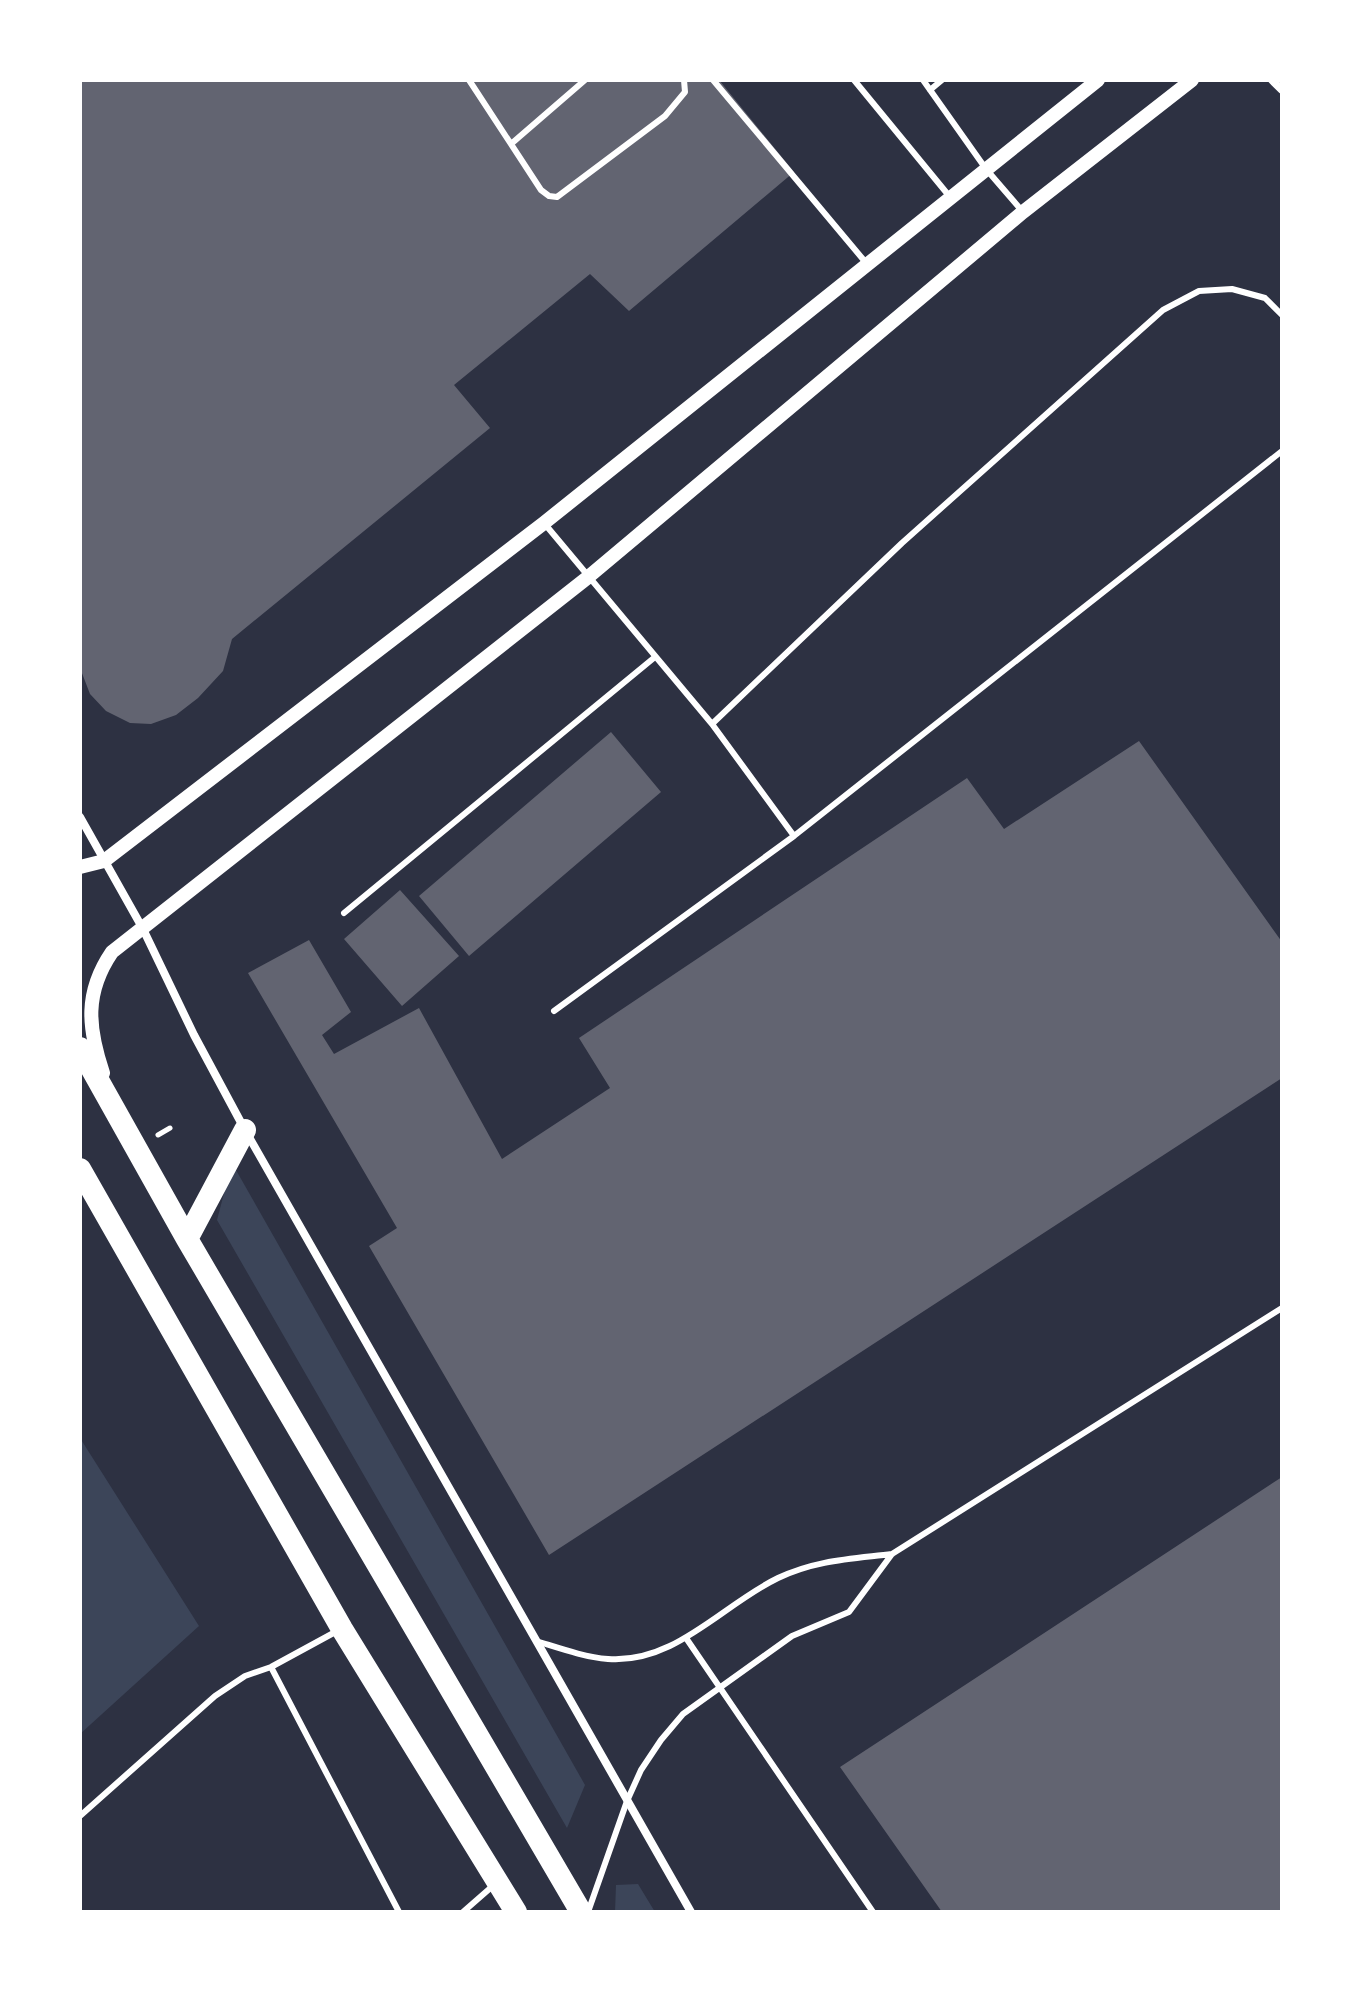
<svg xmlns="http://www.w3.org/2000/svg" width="1362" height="1992" font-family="Ubuntu,sans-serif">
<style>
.green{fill:#3c4559}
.building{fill:#626471}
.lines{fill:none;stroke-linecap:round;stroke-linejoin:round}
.path{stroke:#fff;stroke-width:5}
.service{stroke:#fff;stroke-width:6}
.minor{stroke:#fff;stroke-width:8}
.tertiary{stroke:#fff;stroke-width:14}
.trunk{stroke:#fff;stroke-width:22}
</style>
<rect width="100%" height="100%" fill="#2d3142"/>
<path class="green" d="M232 1163 585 1785 567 1828 217 1220Z
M80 1438 199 1626 80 1734Z
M638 1884 655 1912H615L616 1885Z"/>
<path class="building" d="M80 80H719L794 172 629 311 590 274 454 385 490 428 232 639 223 671 198 698 176 715 151 724 130 723 106 711 90 694 80 668 82 603 80 599Z
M611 732 661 792 469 956 419 896Z
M1139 741 1282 942V1078L549 1555 369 1246 397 1228 248 973 309 940 351 1012 322 1035 334 1054 419 1008 502 1159 610 1088 579 1038 967 778 1004 829Z
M400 890 459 956 402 1006 344 939Z
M1282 1477V1912H942L840 1767Z"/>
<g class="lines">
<path class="path" d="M158 1135 170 1128"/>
<path class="service" d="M469 80 541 190 549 196 557 197 665 116 685 92 684 80
M713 80 867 264
M854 80 950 197
M923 80 986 169 1023 212
M930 90 942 80
M511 144 585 80
M544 523 712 724 794 836
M712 724 902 543 1163 310 1199 291 1232 289 1265 298 1282 315
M344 913 655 657
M554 1011 794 836 1282 451
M686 1638 873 1912
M536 1641C559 1648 584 1657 608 1659 675 1664 722 1605 778 1578 816 1560 851 1559 892 1554
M271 1667 399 1912
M80 1816 215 1696 245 1676 271 1667 339 1630
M463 1912 495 1884
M588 1912 627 1801 641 1770 661 1740 683 1714 792 1636 849 1612 892 1554 1282 1308"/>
<path class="minor" d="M1272 80 1282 90
M80 817 143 929 194 1035 245 1130 691 1912"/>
<path class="tertiary" d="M80 867 104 861 544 523 1098 80
M103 1073C88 1028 84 993 112 952L587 578 1023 212 1192 80"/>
<path class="trunk" d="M80 1048 187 1239 581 1912
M80 1169 342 1629 516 1912
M187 1239 245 1130"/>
</g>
<rect width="1362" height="1992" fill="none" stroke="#ffffff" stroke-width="164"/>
</svg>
